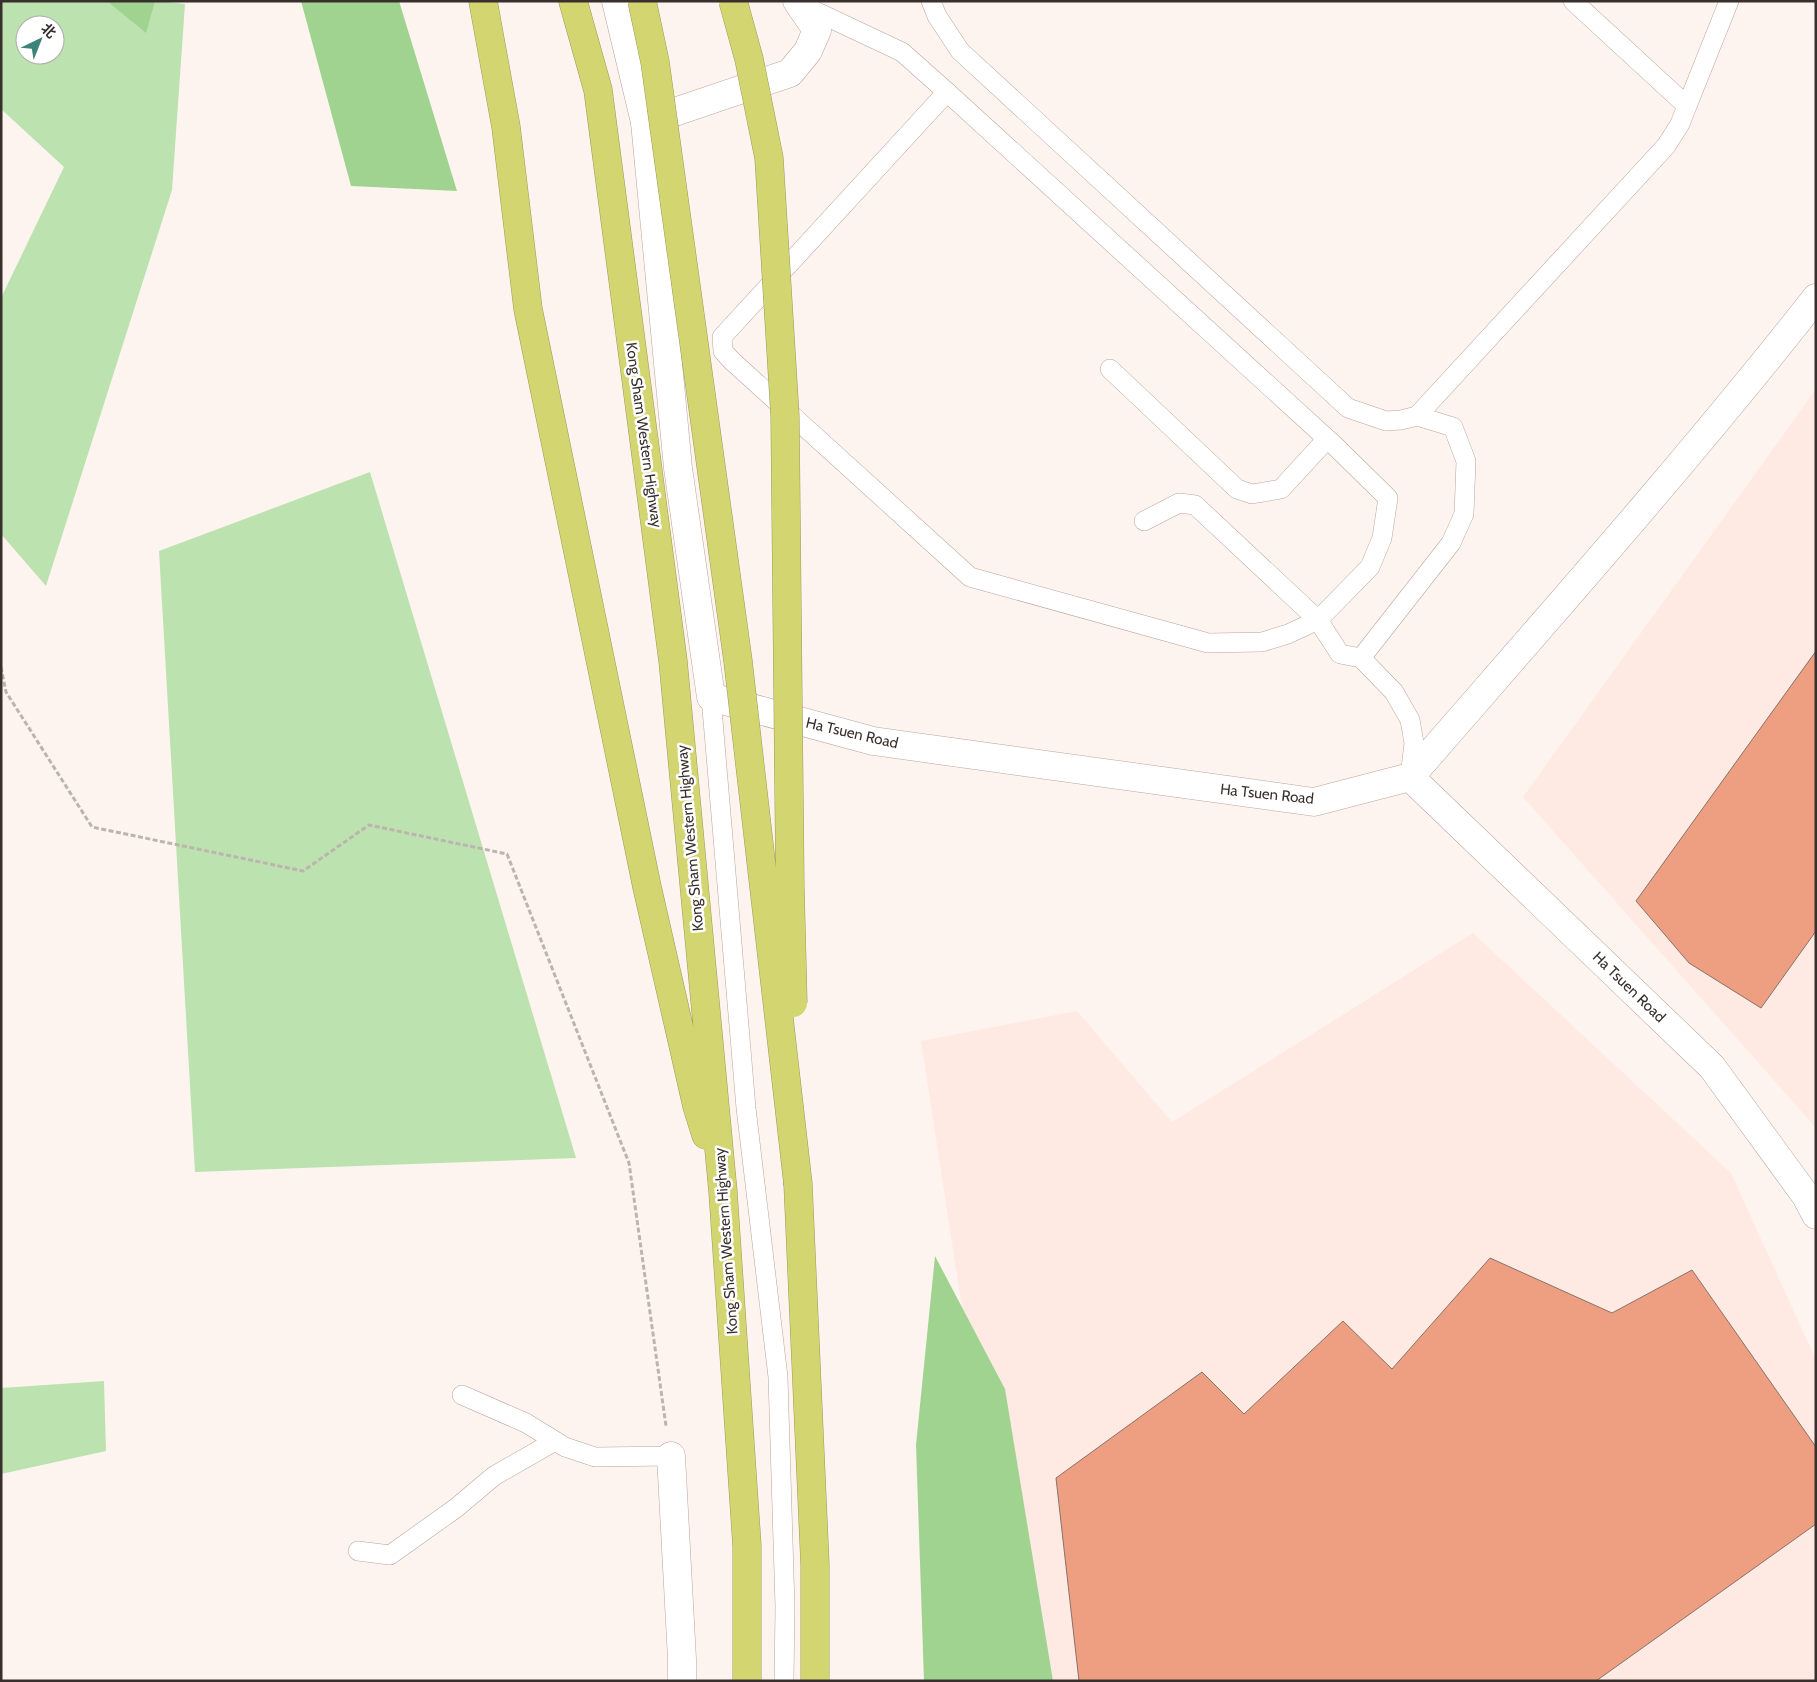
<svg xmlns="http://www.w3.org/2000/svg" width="1817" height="1682" font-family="Cabin,'Noto Sans SC',sans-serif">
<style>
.built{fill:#feeae3}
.green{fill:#bce2b0;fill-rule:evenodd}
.forest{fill:#a0d390}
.building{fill:#ef9f81;stroke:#87726a}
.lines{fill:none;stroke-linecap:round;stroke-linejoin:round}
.service-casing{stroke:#bba49c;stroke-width:20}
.minor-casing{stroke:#bba49c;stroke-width:29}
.tertiary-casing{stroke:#bba49c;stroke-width:29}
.motorway-casing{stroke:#9c9b59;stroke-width:29}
.path{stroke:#bdb4b0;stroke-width:3;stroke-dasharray:5 2.5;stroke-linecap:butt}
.service{stroke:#fff;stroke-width:19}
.minor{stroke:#fff;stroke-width:28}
.tertiary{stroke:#fff;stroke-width:28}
.motorway{stroke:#d2d570;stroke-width:28}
.motorway-bridge-casing{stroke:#9c9b59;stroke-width:29;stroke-linecap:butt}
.motorway-bridge{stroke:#d2d570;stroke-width:28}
.labels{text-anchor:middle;stroke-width:5;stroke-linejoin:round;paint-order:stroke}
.street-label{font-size:15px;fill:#39302d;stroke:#fff}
</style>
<rect width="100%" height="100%" fill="#fdf4f0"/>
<path class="built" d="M1816 389V1128L1523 797Z
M1473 933 1731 1173 1816 1360V1681H1019L921 1041 1077 1011 1172 1122Z"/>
<path class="green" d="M1 1H159L185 4 172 190 46 586 1 534V298L64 167 1 109ZM25 25H55V55H25Z
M370 472 576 1158 195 1172 159 551Z
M104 1381 106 1451 1 1474V1388Z"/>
<path class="forest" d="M107 1H155L146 33Z
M301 1H399L457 191 351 186Z
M935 1256 1005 1389 1053 1681H924L916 1445Z"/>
<path class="building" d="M1816 651V931L1761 1008 1689 963 1636 901Z
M1490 1258 1612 1313 1692 1270 1816 1447V1524L1596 1681H1079L1056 1478 1202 1372 1244 1414 1343 1321 1392 1369Z"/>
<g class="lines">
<g class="service-casing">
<path id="service" d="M931 1 937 16 960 51 1348 408 1386 421 1401 420 1417 416 1666 146 1680 124 1687 106 1573 1
M800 4 902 52 947 92 1335 446 1388 498 1382 538 1370 567 1318 620 1288 634 1262 642 1208 643 970 577 731 360 723 351 722 337 947 92
M1687 106 1729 1
M1110 369 1237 489 1252 494 1281 489 1326 440
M1144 521 1179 503 1195 505 1318 620 1340 654 1361 658 1394 692 1410 720 1414 743 1410 777
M1361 658 1451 543 1464 514 1466 461 1453 427 1417 416
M711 697 746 1108 778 1377 785 1607 784 1681
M462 1395 526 1423 565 1447 595 1457 671 1456
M358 1551 390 1555 456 1508 494 1476 555 1441"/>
</g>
<g class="minor-casing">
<path id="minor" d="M645 122 790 73 808 51 817 30 797 1
M1410 777C1547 619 1686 463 1816 298
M671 1456 682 1659V1681"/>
</g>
<g class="tertiary-casing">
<path id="tertiary" d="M616 1 645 122 678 468 711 697 873 741 1314 802 1410 777 1712 1067 1806 1196 1816 1215"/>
</g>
<g class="motorway-casing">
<path id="motorway" d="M483 1 506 127 528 309 647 887 697 1106 706 1135
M573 1 598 90 673 661 723 1192 747 1546V1681
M798 1184 815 1565V1681"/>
</g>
<path class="path" d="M1 667 6 692 92 827 303 871 369 825 507 854 629 1163 666 1426"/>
<use href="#service" class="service"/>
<use href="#minor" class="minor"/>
<use href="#tertiary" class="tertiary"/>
<use href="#motorway" class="motorway"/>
<g class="motorway-bridge-casing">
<path id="motorway-bridge" d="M642 1 655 62 738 661 798 1184
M733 1 749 59 769 158 785 416 790 887 793 1003"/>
</g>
<use href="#motorway-bridge" class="motorway-bridge"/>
</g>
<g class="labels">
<g class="street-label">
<text transform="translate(644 435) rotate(82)" y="5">Kong Sham Western Highway</text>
<text transform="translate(852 733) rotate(13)" y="5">Ha Tsuen Road</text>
<text transform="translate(1267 794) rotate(6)" y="5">Ha Tsuen Road</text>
<text transform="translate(690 838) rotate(-95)" y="5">Kong Sham Western Highway</text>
<text transform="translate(1629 987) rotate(44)" y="5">Ha Tsuen Road</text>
<text transform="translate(726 1241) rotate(-94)" y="5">Kong Sham Western Highway</text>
</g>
</g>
<rect width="1817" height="1682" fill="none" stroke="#39302d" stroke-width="5"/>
<g transform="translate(40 40) rotate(43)"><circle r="24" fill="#ffffff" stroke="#b0acab"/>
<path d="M0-4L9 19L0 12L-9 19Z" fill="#3d8379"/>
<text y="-8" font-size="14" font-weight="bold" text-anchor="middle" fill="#39302d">北</text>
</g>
</svg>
